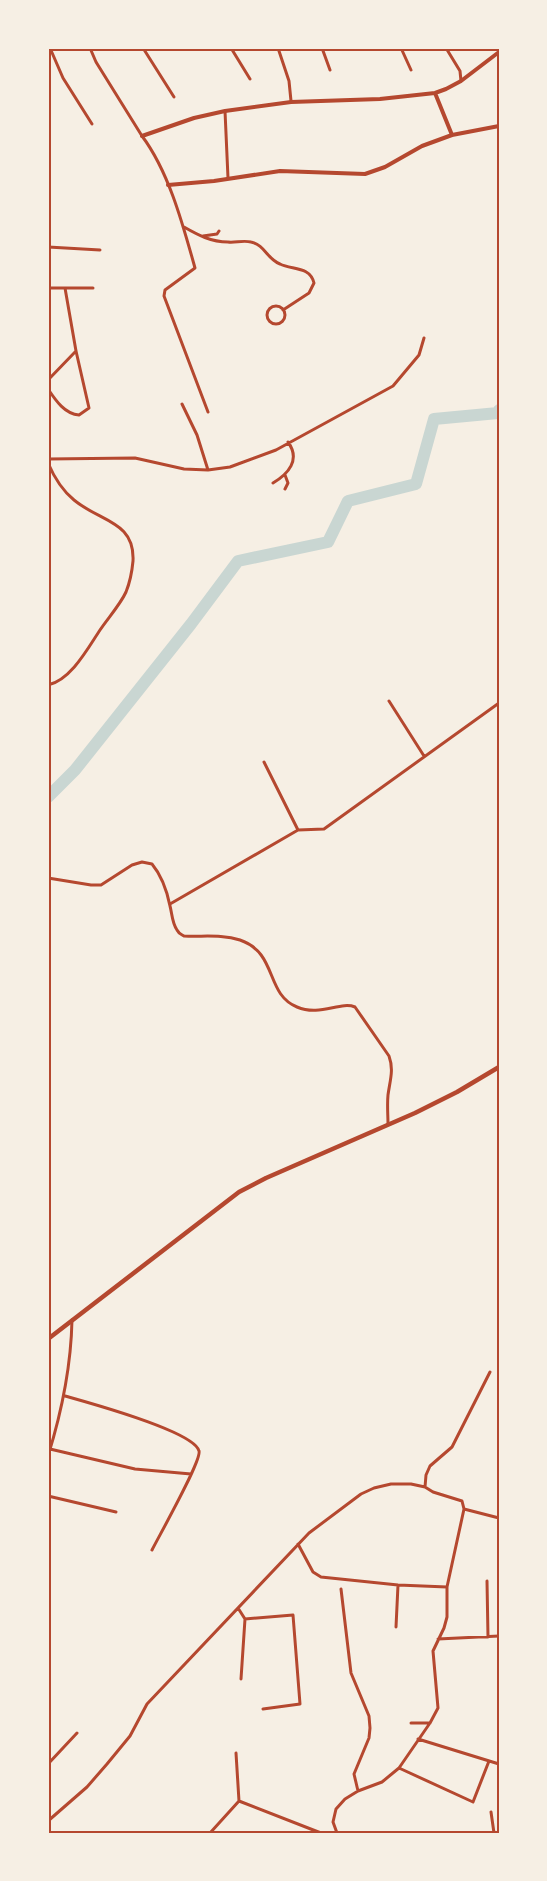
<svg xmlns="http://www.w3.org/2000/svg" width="547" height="1881" font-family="Quicksand,sans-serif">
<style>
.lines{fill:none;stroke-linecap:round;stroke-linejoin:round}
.river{stroke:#c9d6d2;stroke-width:12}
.minor{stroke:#b5482f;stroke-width:3}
.tertiary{stroke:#b5482f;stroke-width:4}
.secondary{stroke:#b5482f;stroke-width:4.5}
.neatline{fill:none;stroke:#b5482f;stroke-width:2}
</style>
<rect width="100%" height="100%" fill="#f6efe4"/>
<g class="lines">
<path class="river" d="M48 797 75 770 191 624 238 561 328 542 348 501 416 484 434 419 498 413 499 410"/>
<path class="minor" d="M50 48 63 78 92 124
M90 48 96 62 142 136C169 172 183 225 195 268L165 290 164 296 208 412
M143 48 174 97
M231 48 250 79
M278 48 289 81 291 101
M322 48 330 70
M401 48 411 70
M446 48 460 71 461 81
M225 111 228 178
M184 227C198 235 211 242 228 242 235 243 243 240 251 242 265 245 267 259 280 264 292 270 310 266 314 283L309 293 283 310
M203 236 217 234 219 231
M48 247 100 250
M48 288H93
M267 315a9 9 0 1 1 18 0a9 9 0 1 1-18 0Z
M48 380 76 351
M48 389C56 401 65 414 79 415L89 408 76 351 65 288
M182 404 197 435 208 470
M48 459 135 458 184 469 208 470 230 467 276 450 393 386 419 355 424 338
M48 463C54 477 63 491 74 500 100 522 135 521 133 561 132 572 130 582 126 592 120 605 108 618 100 630 88 648 71 680 48 685
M273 483C288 474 301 460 288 442
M285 489 288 483 285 475
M389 701 424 756
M264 762 298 830
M48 878 91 885H101L132 865 142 862 152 864C162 876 167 891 170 906 172 913 172 923 177 930 179 934 181 934 184 936 202 937 222 934 240 940 278 953 265 994 297 1007 320 1017 340 1001 355 1007L389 1056C394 1070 390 1080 388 1095 387 1105 388 1115 388 1124
M170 904 298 830 324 829 499 703
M65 1396C86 1402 194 1431 199 1451 202 1460 159 1536 152 1550
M50 1449 135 1469 191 1474
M48 1456C62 1411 71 1368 72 1320
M425 1487 426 1475 430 1466 452 1447 490 1372
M48 1496 116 1512
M464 1509 499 1518
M298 1544 313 1572 321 1577 398 1585 447 1587
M487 1581 488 1637
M341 1589 351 1673 369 1716 370 1728 369 1738 354 1774 358 1791
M238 1608 245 1619 241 1679
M245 1619 293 1615 300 1704 263 1709
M396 1627 398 1585
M438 1639 499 1636
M411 1723H430
M418 1739 499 1764
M48 1764 77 1733
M399 1768 473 1802 489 1761
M239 1801 321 1833
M491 1812 494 1833
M48 1821 87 1787 107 1764 130 1736 147 1704 309 1533 361 1494 374 1488 391 1484H411L425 1487 433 1492 462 1501 464 1509 447 1587V1617L444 1628 433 1651 438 1708 430 1723 399 1768 382 1782 358 1791 345 1799 336 1809 333 1822 337 1833
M210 1833 239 1801 236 1753"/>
<path class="tertiary" d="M435 93 452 135
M142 136 194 118 225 111 291 102 380 99 435 93 446 89 461 81 499 52
M168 185 214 181 280 171 365 174 385 167 422 146 452 135 499 126"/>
<path class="secondary" d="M48 1339 239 1192 266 1178 415 1113 457 1092 499 1067"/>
</g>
<rect width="547" height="1881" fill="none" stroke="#f6efe4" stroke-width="99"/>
<rect x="50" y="50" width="448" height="1782" class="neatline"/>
</svg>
